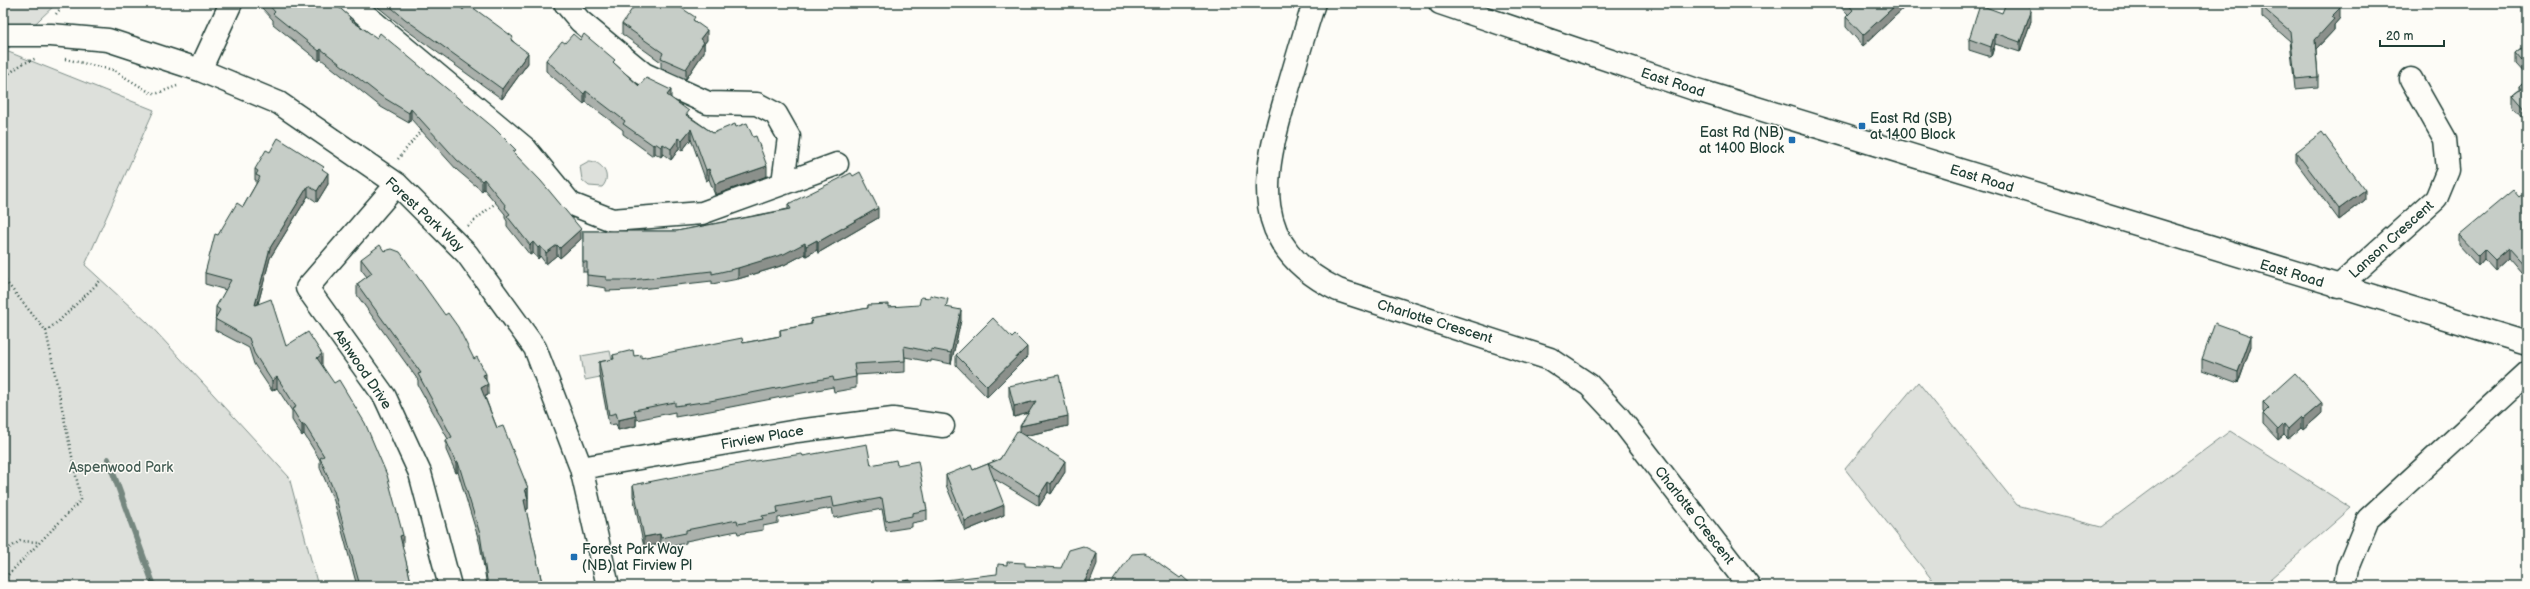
<svg xmlns="http://www.w3.org/2000/svg" width="2530" height="589" font-family="'Balsamiq Sans',sans-serif">
<style>
.green{fill:#dde0db;stroke:#7e8e88}
.lines{fill:none;stroke-linecap:round;stroke-linejoin:round}
.stream{stroke:#75877f;stroke-width:6}
.minor-casing{stroke:#1f3d34;stroke-width:25}
.major-casing{stroke:#1f3d34;stroke-width:25}
.path{stroke:#1f3d34;stroke-width:2.5;stroke-dasharray:1 3;stroke-linecap:butt}
.minor{stroke:#fdfcf7;stroke-width:22}
.major{stroke:#fdfcf7;stroke-width:22}
.wall{fill:#aab0ab;stroke:#1f3d34}
.shaded-wall{fill:#8b908b;stroke:#1f3d34}
.building{fill:#c6cdc7;stroke:#1f3d34}
.poi-dot{fill:#1f6fb2;stroke:#fdfcf7;stroke-width:1.5}
.labels{text-anchor:middle;stroke-width:3;stroke-linejoin:round;paint-order:stroke}
.street-label{font-size:14px;fill:#1f3d34;stroke:#fdfcf7}
.poi-label{font-size:14px;fill:#1f3d34;stroke:#fdfcf7;text-anchor:start}
.park-label{font-size:14px;fill:#455e55;stroke:#fdfcf7}
</style>
<rect width="100%" height="100%" fill="#fdfcf7"/>
<filter id="ink" filterUnits="userSpaceOnUse"><feTurbulence type="fractalNoise" baseFrequency=".025" numOctaves="2"/><feDisplacementMap in="SourceGraphic" scale="8" xChannelSelector="R" yChannelSelector="G"/><feConvolveMatrix kernelMatrix="1 2 1 2 8 2 1 2 1" color-interpolation-filters="sRGB"/></filter>
<g filter="url(#ink)">
<path class="green" d="M3 3H57L6 51 154 110 85 265 147 322 289 477 318 586H3Z
M589 161C601 161 613 176 602 187L589 186 582 180 580 166Z
M610 351 614 369 600 377 585 380 581 356Z
M1918 382 2017 505 2101 527 2230 431 2351 508 2262 586H1937L1845 469Z"/>
<g class="lines">
<path class="stream" d="M108 459 154 586"/>
<g class="minor-casing">
<path id="minor" d="M351 3 525 148 571 204 612 220 702 213 837 164
M565 3 580 21 644 74 708 103 757 104 776 114 789 137 783 183
M1314 3C1304 34 1295 65 1286 96 1262 176 1248 246 1338 290L1550 359 1589 385 1618 416 1749 586
M3 35H51L108 40 200 70 279 103 397 184 467 254 535 348 581 468 608 586
M200 70 231 3
M397 184 307 288 385 397 420 473 450 586
M2338 287 2436 199 2448 170 2445 139 2411 79
M581 468 797 431 893 419 943 426
M2345 586 2348 568 2368 519 2527 373"/>
</g>
<g class="major-casing">
<path id="major" d="M1440 3 1694 89 2527 343"/>
</g>
<path class="path" d="M56 14 65 3
M65 59 113 70 151 93H158L177 86
M3 78 22 64 37 58
M398 159 423 128
M468 226 498 201
M3 278 46 331 81 500 3 580
M46 331 60 320 101 280
M3 552 20 541 39 542"/>
<use href="#minor" class="minor"/>
<use href="#major" class="major"/>
</g>
<path class="wall" d="M262 3H334L350 20 516 155 581 239 560 258 557 255 546 264 540 256 538 259 533 253 530 255 507 226V221L505 218V214L484 189 482 191 457 170 411 119 409 123 381 107 321 59 319 61 273 24V20L262 8Z
M373 3H456L463 10 513 41 528 63 502 99 405 29Z
M1837 3H1909L1863 46 1846 27V17L1848 15Z
M2262 7 2340 18 2334 25V30L2316 49 2318 77V87L2295 89 2290 41 2262 17Z
M2002 13 2031 21 2020 52 1995 44 1991 57 1969 50V39Z
M695 21 707 40 704 44V52L686 79 661 68V62L622 34V24Z
M580 40 615 64 639 86 671 98 689 116 713 133 736 127 767 176 715 195 709 179 706 181 691 139 682 151 679 149 671 160 663 154 661 157 655 153 653 156 623 134V130L586 102 584 104 546 71V60L565 43Z
M2527 44V76L2516 64V53Z
M2527 79V121L2513 106V95L2519 90V86Z
M2296 152 2365 200 2339 220 2296 162Z
M255 169 324 171 328 184 317 202 308 196 270 258 258 304 286 346 322 365 403 546H402L412 586H357L334 501 320 468V460L304 434 302 436 292 420V411L277 388 272 391 254 364 249 348 215 330 216 307 226 290 205 284V273L218 235 243 207 256 184V180H255Z
M2527 196V279L2509 258 2495 271 2484 259 2478 266 2459 245V235L2519 197Z
M788 204 878 218 818 253 817 250 806 256 805 254 784 265 738 279 712 284V281L632 290 606 291V288L587 285V272H583V231H677L788 209Z
M384 251 486 380 488 395 485 397 497 428 528 488V509L526 510 542 583 545 586H487L480 544 458 472 456 473 446 450V440L448 439 418 385V380L357 295V284L367 277 361 269V259Z
M868 305 889 307H948L961 320 951 364 931 360V362L905 357V372L856 375V388L834 392 833 387 710 411 675 417V412L636 420V426L618 430 616 424 609 425 599 372V362L613 359V355L634 356 641 358 743 343 780 336V330L811 324V319L868 308Z
M2251 346 2238 383 2202 370V359Z
M956 355 1027 357 987 397 956 365Z
M1009 386 1068 426 1025 436 1065 472 1051 494 1048 492 1039 506 993 478 1004 515 965 531 946 485V475L973 470 1000 459 1020 433 1028 413 1014 417 1009 396Z
M2263 402 2322 413 2303 430 2301 428 2288 439 2284 435 2278 440 2263 424V414L2264 413 2263 412Z
M803 456 871 465H897L927 510V520L912 523V527L886 531 882 509 834 518 832 508 778 518V523L763 526V530L738 534 737 531 686 541V543L661 549 660 544 644 547 633 496V485Z"/>
<path class="shaded-wall" d="M1898 3H1909L1863 46V35Z
M2340 8V18L2334 25V30L2315 50V40L2331 17Z
M2031 11V21L2020 52V42Z
M707 30V40L704 44V52L686 79V69L700 39Z
M1995 33V44L1991 57V47Z
M321 49V59L319 61V51Z
M528 53V63L502 99V89Z
M671 90V100L667 95Z
M586 91V102L584 104V94Z
M411 109V119L409 123V113Z
M691 129V139L682 151V140Z
M679 138V149L671 160V149Z
M655 143V153L653 156V145Z
M663 144V154L661 157V147Z
M767 166V176L715 195V184Z
M709 169V179L706 181V170Z
M328 173V184L317 202V191Z
M484 179V189L482 191V181Z
M308 186V196L270 258 255 315V305L270 248Z
M2365 190V200L2339 220V209Z
M878 208V218L818 253V242Z
M581 229V239L560 258V248Z
M817 240V250L806 256V246Z
M533 242V253L530 255V245Z
M805 243V254L784 265 738 279V268Z
M557 245V255L546 264V253Z
M540 246V256L538 259V248Z
M2509 248V258L2495 271V260Z
M2484 249V259L2478 266V255Z
M961 310V320L951 364V353Z
M2251 336V346L2238 383V372Z
M1027 347V357L987 397V386Z
M322 354V365L317 369V358Z
M486 374V384L483 375Z
M277 377V388L272 391V381Z
M488 384V395L481 398V388Z
M1036 401V411L1014 417V406Z
M2322 403V413L2303 430V419Z
M636 416V426L618 430V420Z
M1068 416V426L1020 437V426Z
M2301 417V428L2288 439V429Z
M304 424V434L302 436V425Z
M2284 424V435L2278 440V430Z
M1065 461V472L1051 494V484Z
M458 462V472L456 473V463Z
M1048 482V492L1039 506V496Z
M528 488V498L525 489Z
M528 499V509L524 510V500Z
M1004 505V515L965 531V521Z
M660 534V544L644 547V537Z
M403 535V546H400V536Z
M1097 553V564L1088 586H1083Z"/>
<path class="building" d="M267 3H334L350 17 349 19 377 38 380 33 494 128 516 150 513 152 541 181 581 229 560 248 557 245 546 253 540 246 538 248 533 242 530 245 507 216 510 214 505 208 506 206 484 179 482 181 457 160 411 109 409 113 381 96 321 49 319 51 273 14 275 12Z
M386 3H456L463 10 468 4 513 37 511 40 528 53 502 89 405 19Z
M636 3H674L695 17 693 20 707 30 700 39 704 42 686 69 661 58 663 53 622 24Z
M1847 3H1898L1863 35 1846 17 1853 10Z
M2006 3H2027L2031 11 2020 42 1995 33 1991 47 1969 39 1980 5 2002 13Z
M2265 3H2335L2340 8 2331 17 2334 19 2315 40 2318 77 2295 79 2290 31 2262 7Z
M573 34 580 40 584 34 615 60 613 62 639 86 646 78 671 90 667 95 689 111 686 115 713 133 735 124 736 127 747 123 753 137 756 136 767 166 715 184 709 169 706 170 691 129 682 140 679 138 671 149 663 144 661 147 655 143 653 145 623 124 625 121 586 91 584 94 546 60 562 41 565 43Z
M2527 44V66L2516 53Z
M2527 79V111L2513 95 2521 89 2519 86Z
M2322 132 2365 190 2339 209 2296 152Z
M278 138 324 167 322 169 328 173 317 191 308 186 270 248 255 305 271 299 286 346 308 332 322 354 317 358 334 383 339 380 365 423 387 475 403 535 400 536 412 586H360L334 491 320 458 324 456 304 424 302 425 292 409 296 407 277 377 272 381 254 353 249 338 215 319 220 310 216 307 231 280 205 273 215 234 218 235 237 203 243 207 260 177 256 175 258 171 255 169 266 150 270 152Z
M860 172 878 208 818 242 817 240 806 246 805 243 784 254 738 268 712 274V271L632 280H606V277L587 275V262H583V231H677L791 209 788 204 851 173 853 176Z
M2513 190 2519 197 2524 193 2527 196V268L2509 248 2495 260 2484 249 2478 255 2459 235Z
M380 245 384 251 392 249 400 252 445 315 448 313 458 327 474 359 477 357 486 374 483 375 488 384 481 388 497 428 503 426 528 488 525 489 528 499 524 500 542 583 545 582V586H488L480 534 458 462 456 463 446 440 452 437 418 374 421 373 357 284 372 273 361 259Z
M930 295 948 299 946 307 961 310 951 353 931 349V352L904 346 905 361 854 364 856 377 834 381 833 377 710 401 675 406V402L634 410 636 416 618 420 616 413 609 415 599 362 614 359 613 355 633 350 634 356 641 355V358L742 338 743 343 781 336 780 330 812 324 811 319 868 308V305L889 304V307L919 305 921 297 930 298Z
M993 318 1012 338 1015 335 1027 347 987 386 956 355Z
M2215 323 2251 336 2238 372 2202 359Z
M2295 373 2322 403 2303 419 2301 417 2288 429 2284 424 2278 430 2263 414 2269 408 2263 402Z
M1059 375 1068 416 1020 426 1036 401 1014 406 1009 386Z
M1017 431 1065 461 1051 484 1048 482 1039 496 988 464 1004 505 965 521 946 475 971 465 973 470 1000 459Z
M867 444 871 465 896 460 897 465 918 461 927 510 912 513V516L886 521 882 498 834 507 832 497 777 507 778 513 762 516 763 519 738 524 737 520 686 530V533L661 538 660 534 644 537 633 485 749 462 802 454 803 456Z
M1083 546 1097 553 1083 586H871L910 580V584L997 574 998 564 1007 565V562L1025 563V566L1061 568 1069 550Z
M1145 553 1180 578 1182 576 1193 586H1109L1132 554Z"/>
</g>
<g class="poi-dot">
<rect x="1858" y="122" width="8" height="8" rx="2"/>
<rect x="1788" y="136" width="8" height="8" rx="2"/>
<rect x="570" y="553" width="8" height="8" rx="2"/>
</g>
<g class="labels">
<g class="street-label">
<text transform="translate(1673 82) rotate(18)" y="5">East Road</text>
<text transform="translate(1982 178) rotate(17)" y="5">East Road</text>
<text transform="translate(425 214) rotate(43)" y="5">Forest Park Way</text>
<text transform="translate(2391 239) rotate(-42)" y="5">Lanson Crescent</text>
<text transform="translate(2292 273) rotate(17)" y="5">East Road</text>
<text transform="translate(1435 321) rotate(17)" y="5">Charlotte Crescent</text>
<text transform="translate(363 369) rotate(56)" y="5">Ashwood Drive</text>
<text transform="translate(762 437) rotate(-10)" y="5">Firview Place</text>
<text transform="translate(1695 515) rotate(52)" y="5">Charlotte Crescent</text>
</g>
<g class="poi-label">
<text x="1870" y="123">East Rd (SB)<tspan x="1870" dy="16">at 1400 Block</tspan></text>
<text x="1784" y="137" text-anchor="end">East Rd (NB)<tspan x="1784" dy="16">at 1400 Block</tspan></text>
<text x="582" y="554">Forest Park Way<tspan x="582" dy="16">(NB) at Firview Pl</tspan></text>
</g>
<g class="park-label">
<text x="121" y="472">Aspenwood Park</text>
</g>
</g>
<rect width="2530" height="589" fill="none" stroke="#fdfcf7" stroke-width="16"/>
<rect x="8" y="8" width="2514" height="573" fill="none" stroke="#1f3d34" stroke-width="1.5" filter="url(#ink)"/>
<path d="M2380 40v6h64v-6" fill="none" stroke="#1f3d34" stroke-width="2"/>
<text x="2386" y="40" font-size="12" fill="#1f3d34" stroke="#fdfcf7" stroke-width="3" paint-order="stroke">20 m</text>
</svg>
